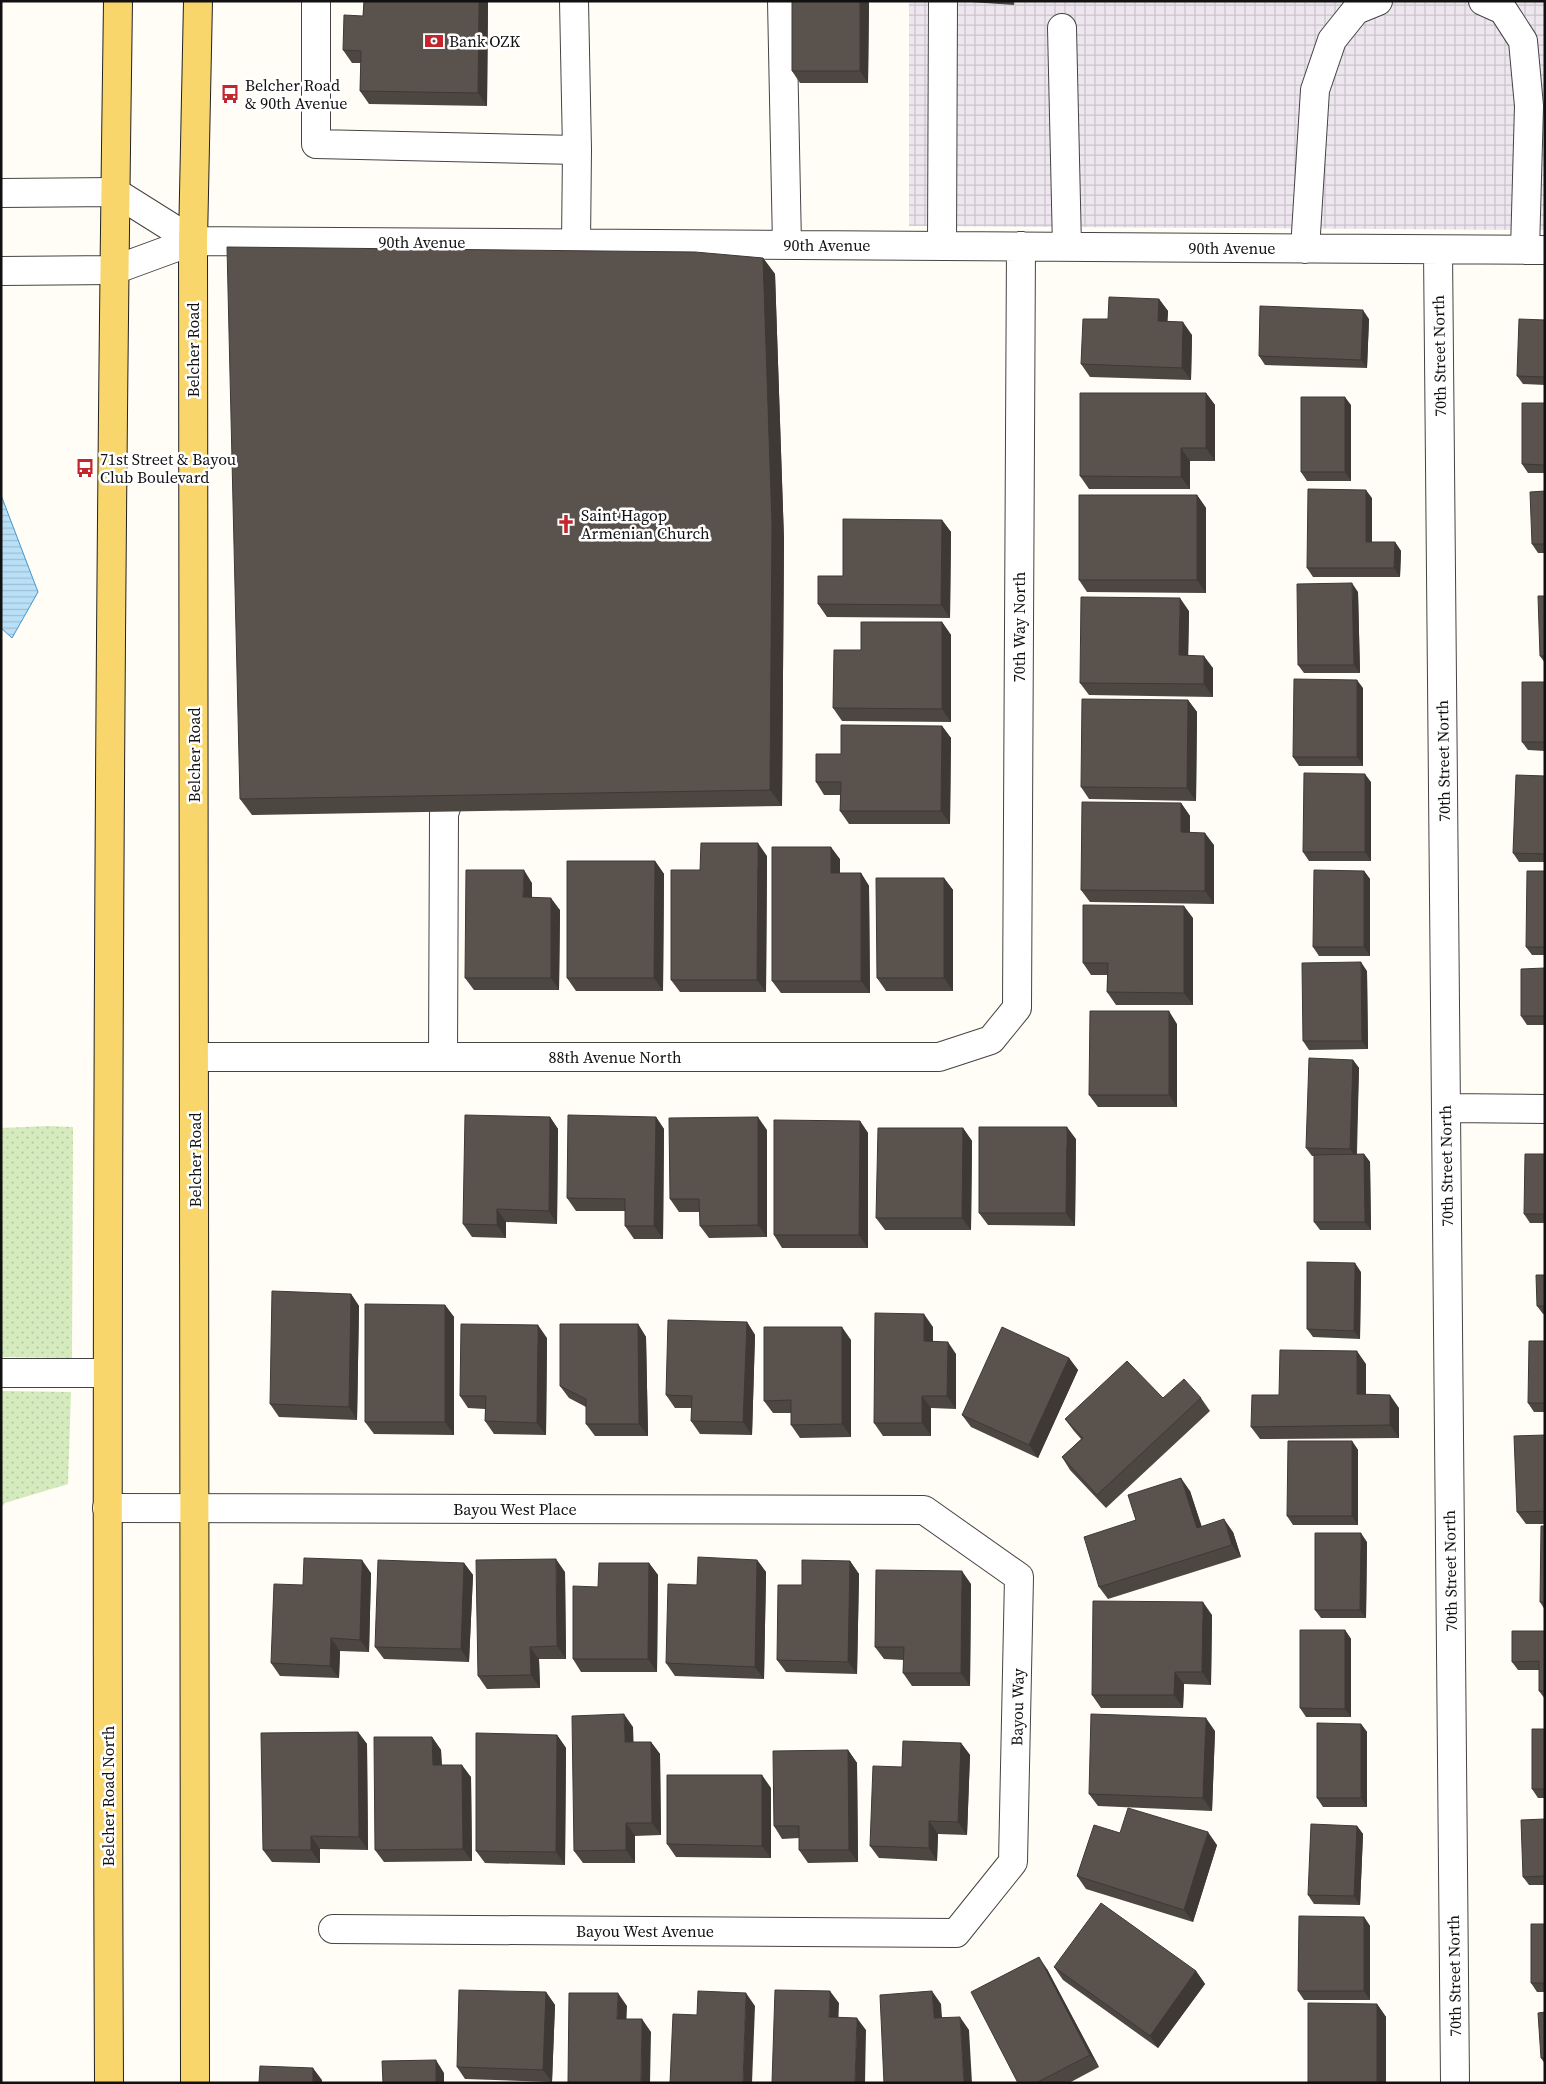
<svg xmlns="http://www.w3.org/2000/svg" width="1546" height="2084" font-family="'Source Serif 4',serif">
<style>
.industrial{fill:url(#industrial-grid)}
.grass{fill:url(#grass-dots)}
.water{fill:url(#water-rules);stroke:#3f96cf}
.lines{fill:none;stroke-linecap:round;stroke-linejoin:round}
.minor-casing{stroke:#444;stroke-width:30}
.major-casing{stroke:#222;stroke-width:30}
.minor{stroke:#fff;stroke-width:28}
.major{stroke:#f9d66b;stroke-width:28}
.wall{fill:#4d4742}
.shaded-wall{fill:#3f3936}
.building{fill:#5a524d;stroke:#3f3936}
.labels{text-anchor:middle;stroke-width:5;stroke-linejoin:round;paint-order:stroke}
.poi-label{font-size:16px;fill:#111;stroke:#fff;text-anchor:start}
.street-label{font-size:16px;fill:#111;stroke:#fff}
</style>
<defs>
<pattern id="industrial-grid" width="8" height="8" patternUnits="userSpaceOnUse" patternTransform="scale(1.25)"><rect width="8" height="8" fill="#eee6ef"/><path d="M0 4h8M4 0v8" fill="none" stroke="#cbc4cc"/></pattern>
<pattern id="grass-dots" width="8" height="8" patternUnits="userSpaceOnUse" patternTransform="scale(1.25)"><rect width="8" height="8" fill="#d5ebbd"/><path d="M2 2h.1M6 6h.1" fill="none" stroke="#b6c8a1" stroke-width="1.8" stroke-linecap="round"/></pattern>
<pattern id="water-rules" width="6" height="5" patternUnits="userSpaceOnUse" patternTransform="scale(1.25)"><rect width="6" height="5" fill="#b9e0f7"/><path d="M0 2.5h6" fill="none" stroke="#9ebfd3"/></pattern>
</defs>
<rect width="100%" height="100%" fill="#fffdf5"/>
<path class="industrial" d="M909 1H1545V230L909 226Z"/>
<path class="grass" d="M49 1126 73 1127 72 1358 1 1357V1128Z
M1 1391 71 1392 68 1484 5 1503 1 1508Z"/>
<path class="water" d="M1 495 38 592 12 638 1 628Z"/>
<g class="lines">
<g class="minor-casing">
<path id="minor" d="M316 1V144L577 150 574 1
M782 1 787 245
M1483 1 1503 10 1523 41 1529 106 1525 250
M1062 28 1067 247
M1 193 115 192 193 241
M576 243 577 150
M942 246 943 1
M1305 249 1315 90 1332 40 1356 10 1378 1
M1438 250 1455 2083
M1 271 114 270 193 241 1545 250
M195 1057H939L991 1040 1017 1008 1021 246
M443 1057 444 814 451 792 468 788
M1446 1108 1545 1109
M1 1373H107
M107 1508 924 1510 1019 1577 1013 1862 956 1933 333 1929"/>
</g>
<g class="major-casing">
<path id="major" d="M109 2083C106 1389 108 695 118 1
M195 2083 193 241 198 1"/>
</g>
<use href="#minor" class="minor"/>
<use href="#major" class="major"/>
</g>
<path class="wall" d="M364 1H488L487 106 369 104 360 91 361 63H352L343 50 363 16Z
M869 1 868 83H800L792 71Z
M956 1H1014V5Z
M763 258 775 274 784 540 782 806 252 815 240 799Z
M1159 299 1168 311 1167 322 1192 335 1191 380 1090 377 1081 364 1108 319Z
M1369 319 1367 368 1265 365 1259 356Z
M1545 320V385L1523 384 1517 376Z
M1206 393 1215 405V461H1190V489H1089L1080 476Z
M1545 403V473H1528L1522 464Z
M1351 405V481H1307L1301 472Z
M1545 491V553H1538L1532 544Z
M1197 495 1206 508V593L1087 592 1079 580Z
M1372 498V542H1395L1401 551 1400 577H1313L1307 568Z
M942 520 951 532 950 618 827 617 818 604 843 576Z
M1358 592 1360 673H1304L1298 665Z
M1545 596V663L1540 656Z
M1189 611 1188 655 1213 668V697L1089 695 1080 683Z
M942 622 951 635V722L842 721 833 708 861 650Z
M1545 682V751L1528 750 1522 742Z
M1363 688V766H1299L1293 757Z
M1188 700 1197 712 1196 801 1089 799 1081 787Z
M942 726 951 738 950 824H849L840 811V795H824L816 782 841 754Z
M1545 776V862H1519L1513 853Z
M1371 782V861H1309L1303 852Z
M1181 803 1190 816V832L1214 845V904L1090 902 1081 890Z
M767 856 766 992H680L671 980Z
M840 859V873H861L869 886 870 993H781L772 981Z
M655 861 664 874 663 991H576L567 978Z
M1364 871 1370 879V956H1319L1313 947Z
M1545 871V955H1532L1526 947Z
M944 878 953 890V991H886L877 978Z
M532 883V897L560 910 559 990H474L465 978Z
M1193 918V1005H1116L1107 992V975H1091L1083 963Z
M1545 968V1025H1527L1521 1016Z
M1367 971 1368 1049 1309 1050 1303 1041Z
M1177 1024V1107H1098L1089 1095Z
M1353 1060 1359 1068 1357 1154H1364L1370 1162 1371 1230H1320L1314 1222V1156H1312L1306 1148Z
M550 1117 558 1129 557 1224 506 1222V1238L472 1237 463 1224Z
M656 1117 664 1129 663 1239H634L625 1226V1211H576L567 1198Z
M860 1121 868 1133V1248H782L774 1235Z
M963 1128 972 1141 971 1230H885L876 1218Z
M767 1130V1237L709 1238 700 1226V1212H679L670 1199Z
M1076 1139 1075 1226 988 1225 979 1213Z
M1545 1154V1223H1530L1524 1214Z
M1361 1272 1360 1339 1313 1337 1307 1329Z
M1545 1275V1314H1543L1537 1306Z
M351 1294 359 1306 357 1420 279 1417 270 1404Z
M445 1305 454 1317V1435L374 1434 365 1422Z
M747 1322 755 1335 752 1435 700 1434 691 1421 692 1408H675L666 1395Z
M638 1324 646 1337 648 1436H595L586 1424V1407L569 1398 560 1386Z
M933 1327V1341L956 1354V1409L931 1408V1436H883L874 1423Z
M547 1338 546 1435 494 1434 485 1421V1409L468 1408 460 1396Z
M851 1340V1437L800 1438 791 1425V1413H773L764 1401Z
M1545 1341V1412H1534L1528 1403Z
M1069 1358 1078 1370 1038 1458 971 1427 962 1415Z
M1366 1364V1395L1399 1408V1438L1260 1439 1251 1427 1279 1395Z
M1163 1398H1201L1210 1411 1106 1508 1070 1470 1062 1457 1081 1439 1074 1431 1065 1419Z
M1545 1435V1524H1526L1517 1512Z
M1352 1441 1358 1450V1525H1293L1287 1516Z
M1190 1491 1202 1527 1233 1532 1241 1557 1108 1599 1099 1587 1136 1520Z
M1545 1526V1610L1540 1602Z
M1367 1542 1366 1618H1321L1315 1610Z
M757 1560 766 1572 764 1679 675 1676 666 1663 697 1585Z
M850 1561 859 1574 857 1674 786 1672 777 1660 802 1585Z
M464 1563 473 1575 469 1662 384 1659 375 1647Z
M649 1563 658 1575 657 1672H581L573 1659 598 1587Z
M565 1572 566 1659H539L540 1688 487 1689 478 1676Z
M371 1573 369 1652 340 1651 339 1678 280 1676 271 1663 303 1585Z
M971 1584 970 1686H912L903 1673 904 1660 884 1659 875 1647Z
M1212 1615 1211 1685 1184 1684 1183 1708H1101L1092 1695Z
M1345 1630 1351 1639V1717H1306L1300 1708Z
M1545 1631V1699L1539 1691V1670H1518L1512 1662Z
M1361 1724 1367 1732V1807H1323L1317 1798Z
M633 1727V1742H651L660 1754 661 1835 635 1836V1863H583L574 1851Z
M1545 1729V1798H1538L1532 1789Z
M1215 1731 1212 1811 1098 1806 1089 1794Z
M358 1732 367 1744 368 1850 320 1849V1863L272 1862 263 1850Z
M557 1735 566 1748 565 1865 485 1863 476 1851Z
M432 1737 441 1750 442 1765 471 1777 472 1861 384 1862 375 1850Z
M961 1743 970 1755 967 1835 938 1834 937 1861 879 1858 870 1846 902 1767Z
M848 1750 857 1763 858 1862 808 1863 799 1850V1838L782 1839 774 1826Z
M771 1788V1858L676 1857 667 1844Z
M1545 1819V1885H1529L1523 1877Z
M1357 1826 1363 1834 1360 1905 1314 1904 1308 1895Z
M1120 1833 1217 1845 1193 1922 1086 1889 1077 1876Z
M1364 1917 1370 1926V2000H1304L1298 1991Z
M1545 1924V1992H1537L1531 1983Z
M1054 1967 1196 1971 1205 1984 1158 2048 1063 1980Z
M1047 1969 1099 2067 1069 2083H1018Z
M546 1992 555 2005 552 2082 465 2079 457 2067Z
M1377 2004 1386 2017V2083H1308V2082Z
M1545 2012V2064L1541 2058Z"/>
<path class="shaded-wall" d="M479 1H488L487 106 478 93Z
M860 1H869L868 83 860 71Z
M763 258 775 274 784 540 782 806 770 790Z
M1159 299 1168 311 1167 334 1158 321Z
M1363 310 1369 319 1367 368 1361 360Z
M1183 322 1192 335 1191 380 1182 368Z
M1206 393 1215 405V461L1206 448Z
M1345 397 1351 405V481L1345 472Z
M1181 448 1190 461V489L1181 477Z
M1366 490 1372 498V550L1366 542Z
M1197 495 1206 508V593L1197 580Z
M942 520 951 532 950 618 941 605Z
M1395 542 1401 551 1400 577 1394 568Z
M1352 583 1358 592 1360 673 1354 665Z
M1180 598 1189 611 1188 668 1179 655Z
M942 622 951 635V722L942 709Z
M1204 656 1213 668V697L1204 684Z
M1357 680 1363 688V766L1357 757Z
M1188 700 1197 712 1196 801 1187 788Z
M942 726 951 738 950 824 941 811Z
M1365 774 1371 782V861L1365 852Z
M1181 803 1190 816V845L1181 832Z
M1205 833 1214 845V904L1205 891Z
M758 843 767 856 766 992 757 980Z
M831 847 840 859V886L831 873Z
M655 861 664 874 663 991 654 978Z
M524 870 532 883V910L523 897Z
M1364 871 1370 879V956L1364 947Z
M861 873 869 886 870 993 861 981Z
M944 878 953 890V991L944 978Z
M551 898 560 910 559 990 551 978Z
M1184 906 1193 918V1005L1184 993Z
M1361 962 1367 971 1368 1049 1362 1041Z
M1169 1011 1177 1024V1107L1169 1095Z
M1353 1060 1359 1068 1356 1158 1350 1149Z
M550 1117 558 1129 557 1224 549 1211Z
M656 1117 664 1129 663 1239 654 1226Z
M758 1117 767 1130V1237L758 1225Z
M860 1121 868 1133V1248L859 1235Z
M1067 1127 1076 1139 1075 1226 1066 1213Z
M963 1128 972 1141 971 1230 962 1218Z
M1364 1154 1370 1162 1371 1230 1365 1222Z
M497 1209 506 1222V1238L497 1225Z
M1355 1263 1361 1272 1360 1339 1354 1331Z
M351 1294 359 1306 357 1420 349 1407Z
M445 1305 454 1317V1435L445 1422Z
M924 1314 933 1327 932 1354 924 1341Z
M747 1322 755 1335 752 1435 743 1422Z
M638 1324 646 1337 648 1436 639 1424Z
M538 1325 547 1338 546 1435 537 1423Z
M842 1327 851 1340V1437L842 1424Z
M948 1342 956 1354V1409L947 1396Z
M1357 1351 1366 1364V1407L1357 1394Z
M1069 1358 1078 1370 1038 1458 1029 1445Z
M1390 1395 1399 1408V1438L1390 1425Z
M922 1396 931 1408V1436L922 1423Z
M1352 1441 1358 1450V1525L1352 1516Z
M1181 1478 1190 1491 1206 1541 1197 1528Z
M1224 1519 1233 1532 1241 1557 1232 1545Z
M1361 1533 1367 1542 1366 1618 1360 1610Z
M556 1559 565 1572 566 1659 557 1646Z
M362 1560 371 1573 369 1652 360 1640Z
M757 1560 766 1572 764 1679 755 1667Z
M850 1561 859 1574 857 1674 848 1662Z
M464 1563 473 1575 469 1662 461 1649Z
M649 1563 658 1575 657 1672 648 1659Z
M962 1571 971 1584 970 1686 961 1673Z
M1203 1602 1212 1615 1211 1685 1202 1672Z
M1345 1630 1351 1639V1717L1345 1709Z
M331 1638 340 1651 339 1678 330 1666Z
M530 1647 539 1659 540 1688 531 1675Z
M1175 1672 1184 1684 1183 1708 1174 1695Z
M624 1714 633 1727 634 1754 625 1742Z
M1206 1718 1215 1731 1212 1811 1203 1798Z
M1361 1724 1367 1732V1807L1361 1798Z
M358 1732 367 1744 368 1850 359 1837Z
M557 1735 566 1748 565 1865 556 1852Z
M432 1737 441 1750 442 1777 433 1765Z
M651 1742 660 1754 661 1835 652 1823Z
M961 1743 970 1755 967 1835 958 1822Z
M848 1750 857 1763 858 1862 849 1850Z
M462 1765 471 1777 472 1861 463 1849Z
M762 1775 771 1788V1858L762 1846Z
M929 1821 938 1834 937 1861 929 1848Z
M626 1823 635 1836V1863L626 1850Z
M1357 1826 1363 1834 1360 1905 1354 1896Z
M1208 1832 1217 1845 1193 1922 1184 1910Z
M311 1836 320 1849V1863L311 1850Z
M1364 1917 1370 1926V2000L1364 1991Z
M1039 1957 1047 1969 1099 2067 1090 2055Z
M1196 1971 1205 1984 1158 2048 1150 2036Z
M830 1991 839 2003 838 2030 829 2017Z
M932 1991 941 2004 943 2031 934 2018Z
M546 1992 555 2005 552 2082 543 2070Z
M618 1993 627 2006 626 2032 617 2019Z
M746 1993 755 2006 752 2083H743Z
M1377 2004 1386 2017V2083L1377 2082Z
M960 2017 969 2030 972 2083H964Z
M857 2018 866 2030 865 2083H855Z
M642 2019 651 2032 650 2083H641Z
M436 2060 444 2073V2083H436Z
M313 2068 322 2080V2083H313Z"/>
<path class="building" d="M364 1H479L478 93 360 91 361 51 343 50 344 15 363 16Z
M792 1H860V71H792Z
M227 247 695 252 763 258 772 524 770 790 240 799Z
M1109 297 1159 299 1158 321 1183 322 1182 368 1081 364 1083 319H1108Z
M1260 306 1363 310 1361 360 1259 356Z
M1519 319 1545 320V377L1517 376Z
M1080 393H1206V448H1181V477L1080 476Z
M1301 397H1345V472H1301Z
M1522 403H1545V465L1522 464Z
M1308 489 1366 490V542H1395L1394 568H1307Z
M1545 491V544H1532L1530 492Z
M1079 495H1197V580H1079Z
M843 519 942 520 941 605 818 604V576H843Z
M1352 583 1354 665H1298L1297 584Z
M1538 596H1545V656H1540Z
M1081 597 1180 598 1179 655 1204 656V684L1080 683Z
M861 622H942V709L833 708 834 650H861Z
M1294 679 1357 680V757H1293Z
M1522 682H1545V742H1522Z
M1082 699 1188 700 1187 788 1081 787Z
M841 725 942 726 941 811H840L841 782H816V754H841Z
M1304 773 1365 774V852H1303Z
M1516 775 1545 776V854L1513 853Z
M1082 802 1181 803V832L1205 833V891L1081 890Z
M701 843H758L757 980H671V870H700Z
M772 847H831V873H861V981H772Z
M567 861H655L654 978H567Z
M466 870H524L523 897 551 898V978H465Z
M1314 870 1364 871V947H1313Z
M1527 871H1545V947H1526Z
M876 878H944V978H877Z
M1083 905 1184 906V993L1107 992 1108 963H1083Z
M1361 962 1362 1041H1303L1302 963Z
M1545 968V1016H1521V969Z
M1090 1011H1169V1095H1089Z
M1309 1058 1353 1060 1350 1149 1306 1148Z
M465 1115 550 1117 549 1211 497 1209V1225L463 1224Z
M568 1115 656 1117 654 1226H625V1199L567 1198Z
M758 1117V1225L700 1226 699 1199H670L669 1118Z
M774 1120 860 1121 859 1235H774Z
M979 1127H1067L1066 1213H979Z
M878 1128H963L962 1218H876Z
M1364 1154 1365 1222H1314V1155Z
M1525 1154H1545V1214H1524Z
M1307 1262 1355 1263 1354 1331 1307 1329Z
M1536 1275H1545V1306H1537Z
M272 1291 351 1294 349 1407 270 1404Z
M365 1304 445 1305V1422H365Z
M875 1313 924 1314V1341L948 1342 947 1396H922V1423H874Z
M668 1320 747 1322 743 1422 691 1421 692 1396 666 1395Z
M461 1324 538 1325 537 1423 485 1421 486 1396H460Z
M560 1324H638L639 1424H586V1399L560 1386Z
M764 1327H842V1424L791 1425V1400L764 1401Z
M1002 1327 1069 1358 1029 1445 962 1415Z
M1529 1341H1545V1403H1528Z
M1280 1350 1357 1351V1394L1390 1395V1425L1251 1427 1252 1395H1279Z
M1127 1361 1163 1398 1184 1379 1201 1398 1097 1495 1062 1457 1083 1438 1065 1419Z
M1545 1435V1511L1517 1512 1514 1436Z
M1288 1441H1352V1516H1287Z
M1181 1478 1197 1528 1224 1519 1232 1545 1099 1587 1084 1537 1136 1520 1128 1495Z
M1541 1526H1545V1602H1540Z
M1315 1533H1361L1360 1610H1315Z
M698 1557 757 1560 755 1667 666 1663 668 1584 697 1585Z
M304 1558 362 1560 360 1640 331 1638 330 1666 271 1663 274 1584 303 1585Z
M556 1559 557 1646 530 1647 531 1675 478 1676 476 1560Z
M378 1560 464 1563 461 1649 375 1647Z
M802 1560 850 1561 848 1662 777 1660 778 1585H802Z
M599 1563H649L648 1659H573V1586L598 1587Z
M876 1570 962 1571 961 1673H903L904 1647H875Z
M1093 1601 1203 1602 1202 1672H1175L1174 1695H1092Z
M1300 1630H1345V1709L1300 1708Z
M1512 1631H1545V1691H1539V1661L1512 1662Z
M624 1714 625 1742H651L652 1823H626V1850L574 1851 572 1716Z
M1091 1714 1206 1718 1203 1798 1089 1794Z
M1317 1723 1361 1724V1798H1317Z
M1532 1729H1545V1789H1532Z
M358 1732 359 1837 311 1836V1850H263L261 1733Z
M476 1733 557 1735 556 1852 476 1851Z
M374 1737H432L433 1765H462L463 1849 375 1850Z
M903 1741 961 1743 958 1822 929 1821V1848L870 1846 873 1766 902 1767Z
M848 1750 849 1850H799V1826H774L773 1751Z
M667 1775H762V1846L667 1844Z
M1128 1808 1208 1832 1184 1910 1077 1876 1094 1825 1120 1833Z
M1545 1819V1876L1523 1877 1521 1820Z
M1311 1824 1357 1826 1354 1896 1308 1895Z
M1101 1903 1196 1971 1150 2036 1054 1967Z
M1299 1916 1364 1917V1991H1298Z
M1531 1924H1545V1983H1531Z
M1039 1957 1090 2055 1036 2083H1018L971 1992Z
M459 1990 546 1992 543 2070 457 2067Z
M775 1990 830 1991 829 2017 857 2018 855 2083H772Z
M698 1991 746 1993 743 2083H670L673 2014 697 2015Z
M932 1991 934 2018 960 2017 964 2083H884L880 1995Z
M569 1993H618L617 2019H642L641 2083H568Z
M1308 2003 1377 2004V2082H1308Z
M1545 2012V2058H1541L1538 2013Z
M436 2060V2083H383L382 2061Z
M260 2066 313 2068V2083H259Z"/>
<defs>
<g id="bank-bare" transform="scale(1.5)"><path d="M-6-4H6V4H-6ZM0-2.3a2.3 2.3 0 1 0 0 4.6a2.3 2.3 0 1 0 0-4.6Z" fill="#c4262e" stroke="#fff" stroke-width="2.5" paint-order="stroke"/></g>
<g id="bus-bare" transform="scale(1.5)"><path d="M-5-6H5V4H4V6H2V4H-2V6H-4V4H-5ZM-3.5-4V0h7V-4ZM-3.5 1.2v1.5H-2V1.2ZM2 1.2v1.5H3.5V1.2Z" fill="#c4262e" stroke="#fff" stroke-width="2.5" paint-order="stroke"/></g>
<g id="church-bare" transform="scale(1.5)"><path d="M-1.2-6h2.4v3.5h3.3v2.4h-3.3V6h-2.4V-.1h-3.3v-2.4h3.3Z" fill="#c4262e" stroke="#fff" stroke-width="2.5" paint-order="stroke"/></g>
</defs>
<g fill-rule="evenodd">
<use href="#bank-bare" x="434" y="41"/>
<use href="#bus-bare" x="230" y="94"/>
<use href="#bus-bare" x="85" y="468"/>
<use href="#church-bare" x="566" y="524"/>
</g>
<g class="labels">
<g class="poi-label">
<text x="449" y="47">Bank OZK</text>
<text x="245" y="91">Belcher Road<tspan x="245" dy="18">&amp; 90th Avenue</tspan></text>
<text x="100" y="465">71st Street &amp; Bayou<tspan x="100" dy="18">Club Boulevard</tspan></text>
<text x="581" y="521">Saint Hagop<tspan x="581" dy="18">Armenian Church</tspan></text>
</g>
<g class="street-label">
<text x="422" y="248">90th Avenue</text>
<text x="827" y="251">90th Avenue</text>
<text x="1232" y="254">90th Avenue</text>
<text transform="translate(193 350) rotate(-90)" y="6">Belcher Road</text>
<text transform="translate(1439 356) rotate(-91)" y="6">70th Street North</text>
<text transform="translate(1019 627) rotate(-90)" y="6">70th Way North</text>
<text transform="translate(194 755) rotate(-90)" y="6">Belcher Road</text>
<text transform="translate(1443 761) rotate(-91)" y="6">70th Street North</text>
<text x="615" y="1063">88th Avenue North</text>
<text transform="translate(195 1160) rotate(-90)" y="6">Belcher Road</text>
<text transform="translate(1446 1166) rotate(-91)" y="6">70th Street North</text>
<text x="515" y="1515">Bayou West Place</text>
<text transform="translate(1450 1571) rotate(-91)" y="6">70th Street North</text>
<text transform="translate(1017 1707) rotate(-89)" y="6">Bayou Way</text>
<text transform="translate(108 1796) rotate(-90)" y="6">Belcher Road North</text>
<text x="645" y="1937">Bayou West Avenue</text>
<text transform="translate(1454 1976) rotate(-91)" y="6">70th Street North</text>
</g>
</g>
<rect width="1546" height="2084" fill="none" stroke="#111111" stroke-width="5"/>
</svg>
